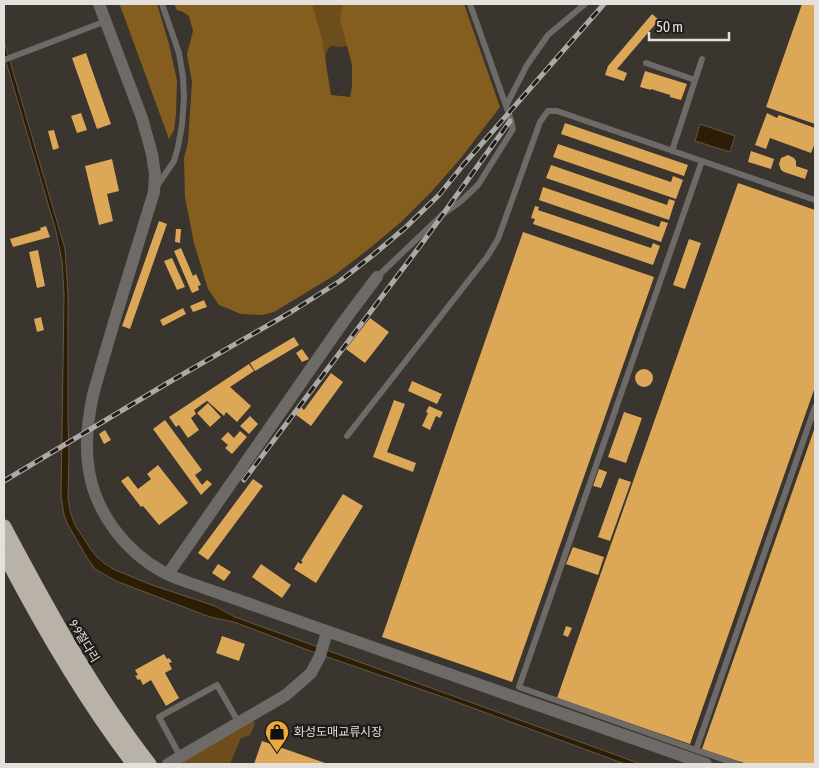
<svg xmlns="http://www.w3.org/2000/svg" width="819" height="768" font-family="'Asap Condensed','Noto Sans KR',sans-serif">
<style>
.green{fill:#6d4d1c}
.forest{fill:#845e1f}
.water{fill:#2d1d04;stroke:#645845}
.building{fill:#dda758}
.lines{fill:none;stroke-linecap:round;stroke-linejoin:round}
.lane{stroke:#6d6a67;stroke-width:6}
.street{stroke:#6d6a67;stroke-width:12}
.highway{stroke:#b8b2a9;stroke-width:15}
.rail-casing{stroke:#adaaa5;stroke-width:5}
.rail{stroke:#1f1d1a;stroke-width:3;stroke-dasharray:9;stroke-linecap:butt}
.labels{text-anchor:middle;stroke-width:5;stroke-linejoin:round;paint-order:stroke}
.street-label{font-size:12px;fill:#e4e1dd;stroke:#1f1d1a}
.poi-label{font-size:12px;fill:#e4e1dd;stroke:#1f1d1a;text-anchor:start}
</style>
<rect width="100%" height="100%" fill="#3a352e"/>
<path class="green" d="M290 4H350L349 45 342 47 330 46 326 53 325 67Z
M253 719C257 724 252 730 250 735L241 738 230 764H176Z"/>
<path class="forest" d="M119 4H157L169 44 177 81 176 114 174 130 169 139 121 8Z
M174 4H312L322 39 331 95 350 97 352 87V65L340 19 343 4H464L500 107 461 158 432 191 401 222 370 248 335 275 274 312 262 315 241 314 219 305 208 289 194 243 185 197 184 158 188 142 192 82 187 54 193 31 189 16 183 12 177 10Z"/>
<path class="water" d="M4 41 65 249 68 294V421L69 457 68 497 70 511 75 525 92 551 98 558 104 563 113 569 152 585 215 606 235 617 641 764H625L440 696 313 652 234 622 210 617 116 581 95 569 86 556 68 525 64 515 61 496 64 295 62 261 56 231 4 55Z
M700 124 735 136 730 152 695 141Z"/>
<path class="building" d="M802 4H815V124L766 107Z
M652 14 659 20 617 69 627 73 624 81 605 75 608 66Z
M86 53 111 124 97 129 72 58Z
M645 71 687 84 681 100 670 97V95L651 89V90L640 87Z
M81 113 87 130 77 133 71 116Z
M767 113 777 118 779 115 815 128V143L811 153 770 138 766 149 755 145Z
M565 123 688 165 684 176 561 134Z
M54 130 59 148 53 150 48 131Z
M558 144 671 182 673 176 683 180 676 199 553 157Z
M751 151 774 159 771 169 748 162Z
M788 155 794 158 796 161V166L808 170 805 179 784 172 781 170 779 164 781 158Z
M112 159 119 191 107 194 113 221 99 225 85 166Z
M551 165 667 205 669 199 675 201 669 220 546 178Z
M738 183 815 210V387L690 744 557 698Z
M543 187 659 227 661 221 668 223 661 242 539 200Z
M535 206 539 207 538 210 651 248 653 243 660 246 653 265 533 224 535 219 531 218Z
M159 221 167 224 130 329 122 326Z
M46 226 50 237 13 247 10 239 41 230 40 228Z
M176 229H181L180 243 175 242Z
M523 232 654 277 512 682 382 637Z
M689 239 701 243 685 289 673 285Z
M181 248 193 276 196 274 201 285 198 286 199 290 192 293 174 251Z
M38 250 45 286 37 288 29 252Z
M172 258 185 287 177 290 164 261Z
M204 300 207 307 193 312 190 306Z
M183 308 186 314 163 326 160 320Z
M41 317 44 330 37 332 34 319Z
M370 318 389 332 365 363 346 349Z
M294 337 299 345 255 371 250 363Z
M302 349 309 359 302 362 296 353Z
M249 364 254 371 230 387 251 406 237 422 226 412 224 416 205 399 207 401 194 410 196 414 191 418 199 430 188 438 179 425 176 427 169 417Z
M635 378a9 9 0 1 1 18 0a9 9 0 1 1-18 0Z
M331 373 343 382 311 426 295 414 301 407 304 410Z
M412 381 442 394 437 404 408 391Z
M394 400 405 404 387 452 416 463 413 472 373 457Z
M208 403 221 417 210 427 197 413Z
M429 406 443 412 440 418 436 416 430 430 422 426 428 413 426 412Z
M624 412 642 418 626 463 608 457Z
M250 416 258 424 249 434 240 426Z
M165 420 202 470 195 475 202 485 207 480 212 484 201 495 153 429Z
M815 427V764H747L702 749Z
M105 430 111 440 104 444 99 434Z
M240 431 247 437 232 454 225 448 228 445 221 439 228 432 234 438Z
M158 465 188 503 159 525 143 506 141 507 121 481 128 476 138 489 151 479 147 474Z
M599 469 607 472 601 488 593 486Z
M619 478 631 482 610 541 598 537Z
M253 479 263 486 208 560 198 553Z
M343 494 363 506 316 583 294 569 298 562 301 564 303 562 301 561Z
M573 547 604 557 598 575 566 564Z
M218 564 231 572 224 581 212 573Z
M261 564 291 585 282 598 252 577Z
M566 626 572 628 568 637 563 635Z
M222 636 245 644 239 661 216 653Z
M164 654 167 659 169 658 172 662 169 663 172 669 165 673 179 698 166 706 151 680 143 685 140 679 138 680 135 676 138 675 135 670Z
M262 741 328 764H254Z"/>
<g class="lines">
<path class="lane" d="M4 60 106 21
M646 63 695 80
M506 106 527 65 548 35 585 4
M672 151 702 59
M702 161 519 687 696 750 815 407
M157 186 174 161 178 147 182 125 184 98 183 77 179 53 162 4
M377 277 443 214 460 202 478 185 513 129 511 120 470 4
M347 436 487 257 498 239 540 122 548 111H557L815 200
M696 750 737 764
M180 756 159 717 217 685 239 723"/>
<path class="street" d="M99 4 142 118 152 154 155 174 154 192C141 234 128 276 115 319 110 336 105 353 100 370 98 378 95 387 93 395 88 418 85 448 89 471 96 513 125 551 163 572 170 576 179 579 187 582L706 764
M168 574 344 321 377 277
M168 764 286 695 311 673 320 656 327 632"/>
<path class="highway" d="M4 527C47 608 92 691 149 764
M4 553C42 626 84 699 134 764"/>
<g class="rail-casing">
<path id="rail" d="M244 480 423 242 510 121
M4 481 171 381 291 312 340 281 373 255 405 228 439 195 464 164 604 4"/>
</g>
<use href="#rail" class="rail"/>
</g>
<defs>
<g id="shop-pin" transform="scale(1.25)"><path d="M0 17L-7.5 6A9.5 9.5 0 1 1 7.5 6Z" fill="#eca93a" stroke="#1f1d1a"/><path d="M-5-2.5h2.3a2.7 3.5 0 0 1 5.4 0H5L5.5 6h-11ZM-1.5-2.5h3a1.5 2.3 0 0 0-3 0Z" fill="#111"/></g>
</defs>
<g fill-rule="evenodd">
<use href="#shop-pin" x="277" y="732"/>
</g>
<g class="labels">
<g class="street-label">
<text transform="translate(84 641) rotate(59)" y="4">9·9절다리</text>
</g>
<g class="poi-label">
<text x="294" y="736">화성도매교류시장</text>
</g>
</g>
<rect width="819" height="768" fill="none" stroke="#e4e1dd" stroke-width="10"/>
<path d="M649 32v8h80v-8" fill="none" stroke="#e4e1dd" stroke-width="2.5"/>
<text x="656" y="32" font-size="15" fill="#e4e1dd" stroke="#1f1d1a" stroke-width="4" paint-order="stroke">50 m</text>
</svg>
